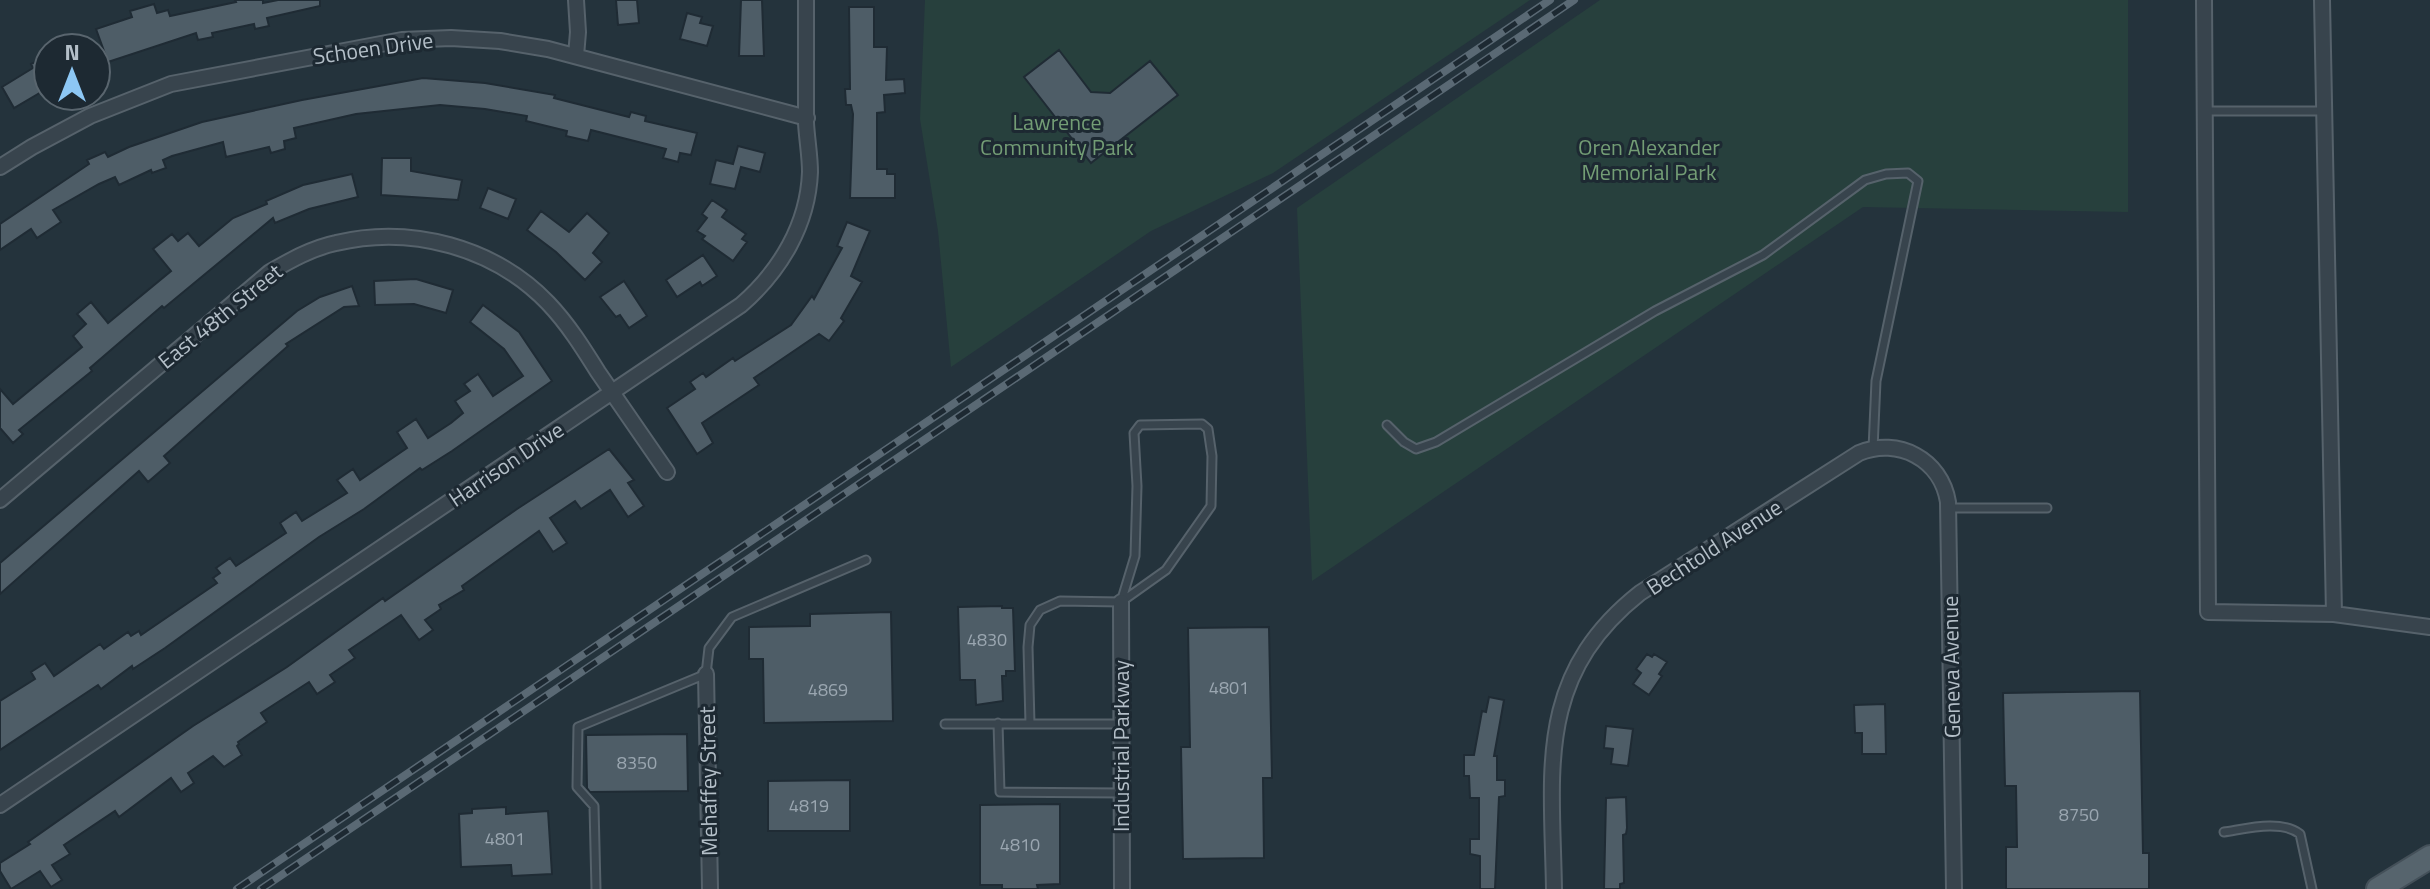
<svg xmlns="http://www.w3.org/2000/svg" width="2430" height="889" font-family="'Titillium Web',sans-serif">
<style>
.green{fill:#27403d}
.building{fill:#4e5d67;stroke:#1f2b34;stroke-width:2}
.lines{fill:none;stroke-linecap:round;stroke-linejoin:round}
.service-casing{stroke:#56626b;stroke-width:11}
.minor-casing{stroke:#56626b;stroke-width:18}
.primary-casing{stroke:#445059;stroke-width:26}
.service{stroke:#38444d;stroke-width:7}
.minor{stroke:#38444d;stroke-width:14}
.primary{stroke:#56646d;stroke-width:22}
.rail-casing{stroke:#5a6974;stroke-width:8}
.rail{stroke:#1d2932;stroke-width:5;stroke-dasharray:15;stroke-linecap:butt}
.labels{text-anchor:middle;stroke-width:6;stroke-linejoin:round;paint-order:stroke}
.number-label{font-size:18px;fill:#9aa6b0}
.street-label{font-size:22px;fill:#b4bfc8;stroke:#1d2932}
.park-label{font-size:22px;fill:#739d75;stroke:#1d2932}
</style>
<rect width="100%" height="100%" fill="#24333c"/>
<path class="green" d="M925 0H1530L1273 173 1151 231 951 367 938 231 920 119Z
M1600 0H2128V212L1863 207 1312 581 1297 208Z"/>
<path class="building" d="M235 0H263V3L278 0H320V6L267 18 269 26 255 29 254 24 212 33 213 37 198 40 196 33 108 62 96 29 132 17 130 11 154 4 157 13 168 10 170 16 236 2Z
M616 0H637L639 23 618 25Z
M741 0H762L764 56H739Z
M849 7H874V47H887L886 80 904 79 905 93 884 95 885 112 877 113V169H887V174H895V198H850L853 114 851 105H846L845 89H850Z
M687 13 702 17 700 23 713 26 707 46 680 39Z
M1059 50 1091 92 1110 93 1150 61 1178 95 1091 163 1024 77Z
M48 56V88L14 108 2 87 33 68 31 64Z
M423 78 485 83 555 95 554 98 625 116 629 117 631 112 646 116 645 121 697 133 691 155 680 153 678 162 663 158 666 149 591 130 588 141 566 136 567 131 526 121 527 116 485 109 440 105 356 114 294 128 296 138 284 141 285 149 271 153 269 147 226 157 223 142 172 156 163 160 166 168 152 173 151 170 119 185 115 177 99 184 53 210 61 222 37 238 31 229 0 250V224L89 164 87 160 105 152 108 157 129 147 202 122 302 100Z
M738 146 765 153 760 172 741 167 735 189 710 184 716 160 733 164Z
M382 158H411V171L462 180 458 200 381 195Z
M352 174 358 197 309 209 275 223 273 218 164 308 162 306 90 368 92 371 19 430 23 434 13 443 0 428V389L13 404 82 347 73 336 86 324 77 314 91 302 108 323 171 271 153 249 172 234 178 241 188 233 199 246 233 218 267 204 266 201 303 185Z
M488 188 516 199 508 219 480 208Z
M712 200 727 210 722 217 746 234 742 239 747 242 733 261 702 239 705 236 697 231 707 218 702 214Z
M541 211 569 232 587 213 609 233 593 253 602 262 585 280 556 252 527 230Z
M847 222 870 231 851 276 862 282 841 318 844 321 829 341 819 334 754 378 759 385 702 423 713 443 697 454 667 408 695 389 690 382 703 373 706 377 733 358 735 361 791 325 812 296 814 299 842 248 837 246Z
M703 255 717 276 702 286 700 282 677 297 666 280Z
M416 279 453 290 446 313 414 304 375 305 374 281Z
M624 281 647 316 629 328 620 315 616 317 600 297Z
M352 286 359 306 344 307 286 344 288 346 164 456 170 463 148 482 139 471 0 594V563L297 311 320 297Z
M483 305 519 332 552 381 452 451 422 470 420 468 364 509 319 537 165 648 133 669 132 666 101 689 98 685 0 750V701L35 679 31 672 45 663 54 676 100 644 104 649 128 632 131 636 139 631 141 635 217 583 213 578 220 573 216 568 230 558 236 566 286 533 280 523 296 512 302 521 347 493 337 480 353 469 360 480 407 448 397 432 416 419 428 438 451 423 463 413 455 401 470 391 464 384 478 374 493 396 523 376 504 349 470 322Z
M609 449 634 480 628 483 644 506 628 517 610 490 581 509 575 501 550 518 567 543 553 552 539 531 462 586 464 590 439 605 441 609 425 620 433 630 419 640 401 615 349 650 355 658 330 675 335 682 317 694 309 682 261 713 267 722 238 742 239 744 237 746 242 755 224 767 213 756 188 773 194 783 181 792 171 778 119 817 115 811 64 845 70 854 52 865 62 880 51 887 40 871 11 889 0 871V863L30 844 28 842 193 726 287 667 383 598 385 601 517 509Z
M1002 606V608H1013L1015 671H1006V676H1002L1003 701 976 705 975 680H960L958 607Z
M891 612 893 721 764 723 763 659H749V627L810 626V614Z
M1269 627 1272 778H1263L1264 858 1183 859 1181 747H1190L1188 628Z
M1647 654 1652 657 1654 654 1667 662 1659 674 1662 676 1649 695 1633 684 1641 673 1636 669Z
M2140 691 2143 853H2149V889H2006V847H2017L2016 786H2005L2003 693Z
M1489 697 1504 700 1494 756H1497V780H1505V796L1499 797 1495 889H1480V856L1470 854V839H1479V798H1470L1469 776H1464V755H1474L1482 711 1486 712Z
M1885 704 1886 754H1862V733H1855L1854 705Z
M1606 726 1633 729 1628 766 1611 764 1613 749 1604 748Z
M687 734 688 791 590 792 587 788 586 735Z
M850 780V831H768V781Z
M1626 797 1627 828 1626 834 1623 835 1624 883 1620 884V889H1604L1606 798Z
M1060 804V884L1037 885 1038 889H1002V885H980V805Z
M506 807V814L548 811 552 874 512 876 511 865 461 867 459 814 472 813V809Z"/>
<g class="lines">
<g class="service-casing">
<path id="service" d="M2204 111H2324
M1387 425 1404 442 1416 449 1436 442 1655 311 1763 255 1865 180 1886 174 1908 173 1918 181 1876 381 1873 449
M1949 508H2047
M1121 602 1135 556 1137 486 1134 433 1140 425 1202 424 1208 429 1212 456 1211 506 1166 570 1121 602 1060 601 1040 610 1030 625 1028 647 1030 724H1121
M998 723 1000 792 1122 793
M945 724H1030
M2224 832C2245 829 2281 819 2300 834L2312 889
M596 889 594 806 577 787 578 727 706 674 709 648 732 617 866 560"/>
</g>
<g class="minor-casing">
<path id="minor" d="M576 0 578 32 576 56
M2204 0 2208 612 2334 614 2430 627
M2322 0 2334 614
M0 167 32 147 90 116 171 84 402 40 451 38 500 41 548 49 807 118
M0 500 270 272C291 260 312 248 336 243 411 225 494 247 548 303 568 324 583 348 598 372 621 405 644 439 667 472
M1121 602 1122 889
M706 674 710 889
M0 805 741 305C780 271 808 225 810 172 810 156 807 140 806 123 806 82 806 41 806 0
M1554 889C1552 770 1535 676 1640 593L1859 453C1898 437 1941 459 1948 502L1954 889"/>
</g>
<g class="primary-casing">
<path id="primary" d="M2378 889 2430 857"/>
</g>
<use href="#service" class="service"/>
<use href="#minor" class="minor"/>
<use href="#primary" class="primary"/>
<g class="rail-casing">
<path id="rail" d="M237 889 1550 0
M261 889 1574 0"/>
</g>
<use href="#rail" class="rail"/>
</g>
<g class="labels">
<g class="number-label">
<text x="987" y="646">4830</text>
<text x="1229" y="694">4801</text>
<text x="828" y="696">4869</text>
<text x="637" y="769">8350</text>
<text x="809" y="812">4819</text>
<text x="2079" y="821">8750</text>
<text x="505" y="845">4801</text>
<text x="1020" y="851">4810</text>
</g>
<g class="street-label">
<text transform="translate(373 48) rotate(-8)" y="8">Schoen Drive</text>
<text transform="translate(220 316) rotate(-39)" y="8">East 48th Street</text>
<text transform="translate(506 464) rotate(-34)" y="8">Harrison Drive</text>
<text transform="translate(1714 547) rotate(-33)" y="8">Bechtold Avenue</text>
<text transform="translate(1951 667) rotate(-91)" y="8">Geneva Avenue</text>
<text transform="translate(1121 746) rotate(-90)" y="8">Industrial Parkway</text>
<text transform="translate(708 781) rotate(-91)" y="8">Mehaffey Street</text>
</g>
<g class="park-label">
<text x="1057" y="130">Lawrence<tspan x="1057" dy="25">Community Park</tspan></text>
<text x="1649" y="155">Oren Alexander<tspan x="1649" dy="25">Memorial Park</tspan></text>
</g>
</g>
<g transform="translate(72 72)"><circle r="38" fill="#1d2932" stroke="#59656e" stroke-width="2"/>
<path d="M0-6L14 30L0 20L-14 30Z" fill="#8dc7f4"/>
<text y="-12" font-size="22" font-weight="bold" text-anchor="middle" fill="#b4bfc8">N</text>
</g>
</svg>
